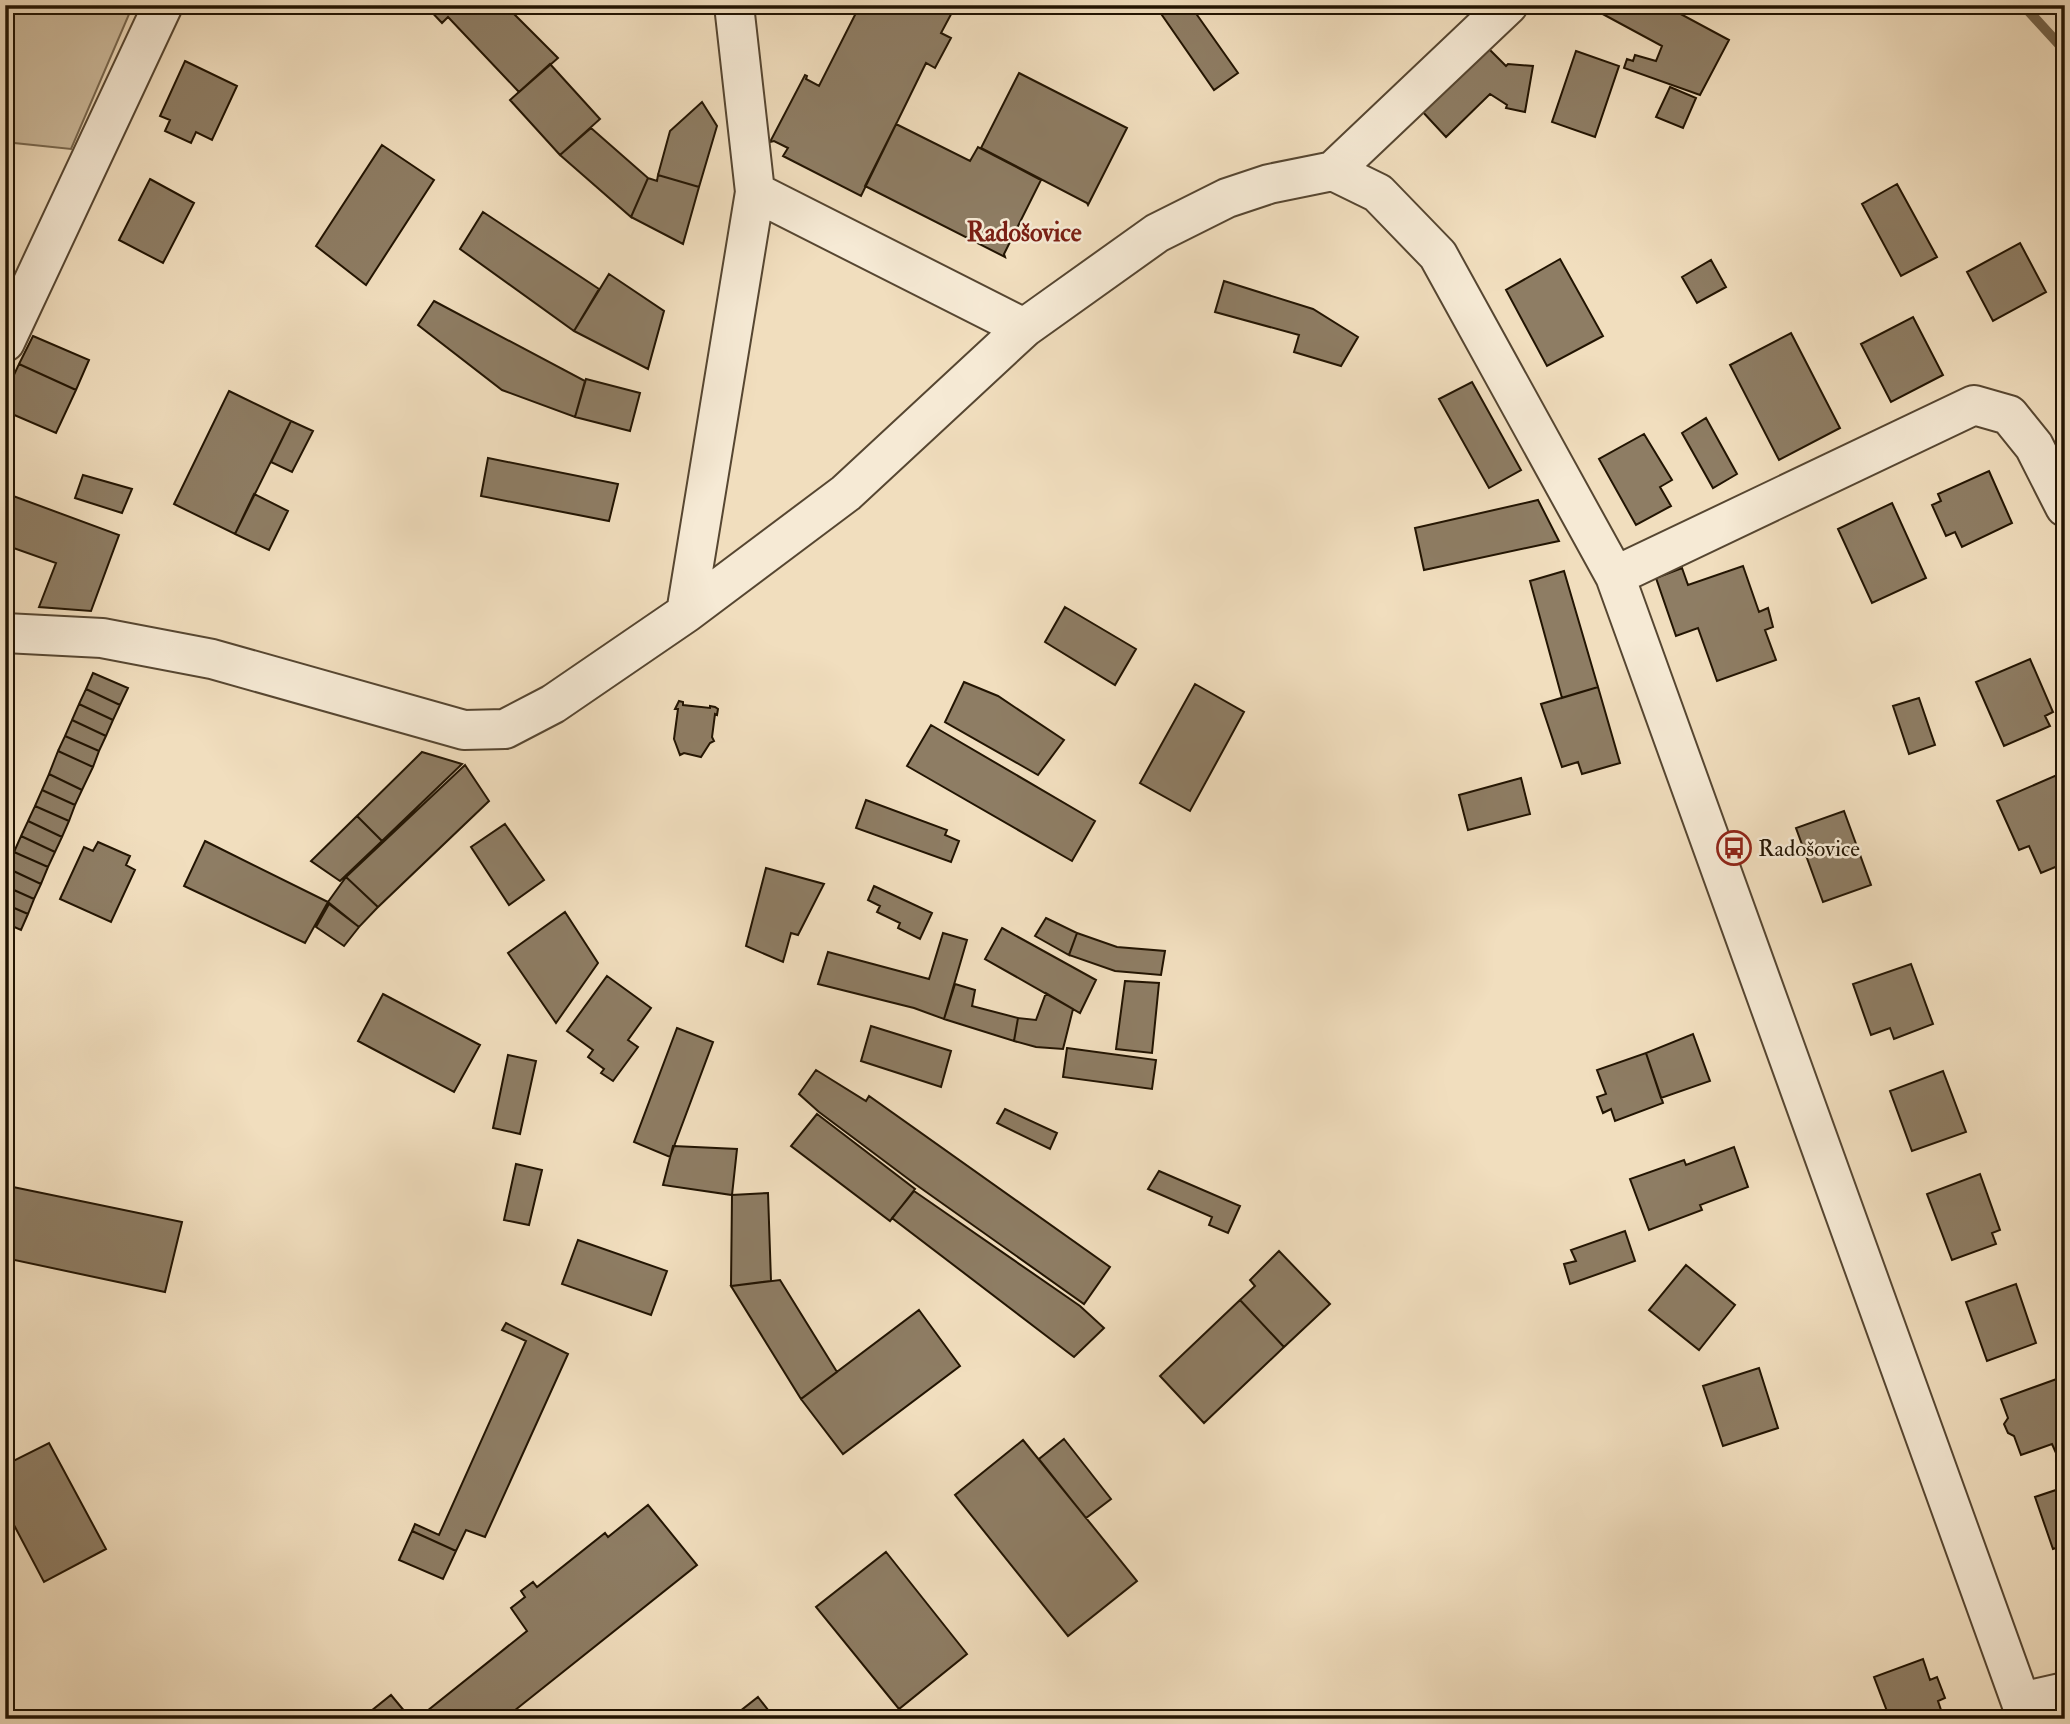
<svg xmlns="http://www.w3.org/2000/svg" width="2070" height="1724" font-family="'IM FELL Double Pica',serif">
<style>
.green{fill:#cebc9e;stroke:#786850;stroke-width:2}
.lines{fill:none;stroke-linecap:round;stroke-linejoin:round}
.stream{stroke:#74644c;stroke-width:10}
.building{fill:#8e7d64;stroke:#221402;stroke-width:2}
.minor-casing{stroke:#564631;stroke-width:42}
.minor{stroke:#f6ead5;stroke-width:38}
.labels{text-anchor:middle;stroke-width:5;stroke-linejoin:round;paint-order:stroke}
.poi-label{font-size:23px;fill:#221402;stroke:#f6ead5;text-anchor:start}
.quarter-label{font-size:26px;font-weight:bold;fill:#7a1f14;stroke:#f6ead5}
</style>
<rect width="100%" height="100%" fill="#f1debe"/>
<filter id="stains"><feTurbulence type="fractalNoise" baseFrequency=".00286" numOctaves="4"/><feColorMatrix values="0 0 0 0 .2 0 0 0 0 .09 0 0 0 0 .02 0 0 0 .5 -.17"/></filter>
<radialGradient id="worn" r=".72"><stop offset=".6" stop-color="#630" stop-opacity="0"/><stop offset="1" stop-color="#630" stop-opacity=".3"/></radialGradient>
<path class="green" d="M5 5H133L71 149 5 142Z"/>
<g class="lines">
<path class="stream" d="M2023 5 2065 51"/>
</g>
<path class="building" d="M425 5H509L507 7 558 58 519 92 448 17 442 23Z
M860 5H956L941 33 951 38 935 68 926 63 861 196 783 156 788 148 774 141 770 142 805 75 807 76 806 79 819 86Z
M1155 5H1190L1238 73 1214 90Z
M1586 5H1664L1729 40 1700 95 1624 68 1627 59 1633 61 1635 55 1656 61 1662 46Z
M1487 47 1506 66 1508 64 1533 66 1525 112 1506 108 1507 105 1490 94 1446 137 1421 110Z
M1576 51 1619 66 1595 137 1552 122Z
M185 61 237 86 212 140 196 132 191 143 165 131 170 120 160 116Z
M550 64 600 119 560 155 510 100Z
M1019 73 1127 128 1088 205 1087 203 981 148Z
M1670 87 1696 98 1683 128 1656 117Z
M702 102 717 126 699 187 658 175 670 131Z
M896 124 970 161 978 147 1041 180 1004 254 1005 257 865 186Z
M591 128 648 178 631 217 560 155Z
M382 145 434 180 366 285 316 246Z
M658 175 699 187 683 244 631 217 648 178 657 181Z
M150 179 194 203 163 263 119 240Z
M1897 184 1937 257 1901 276 1862 204Z
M483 212 599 289 574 331 460 249Z
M2020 243 2046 292 1993 321 1967 272Z
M1560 259 1603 336 1547 366 1506 290Z
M1711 260 1726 287 1697 303 1682 277Z
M609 274 664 311 648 369 574 331Z
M1224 281 1313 309 1358 337 1341 366 1294 352 1299 335 1215 312Z
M434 301 585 381 575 417 502 390 418 325Z
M1913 317 1943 375 1891 402 1861 344Z
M1791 333 1840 428 1779 460 1730 365Z
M33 336 89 360 76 390 19 364Z
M19 364 76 390 56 433 5 411V394Z
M586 379 640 393 630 431 575 417Z
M1472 382 1521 470 1489 488 1439 399Z
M229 391 291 421 235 534 174 504Z
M1706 418 1737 474 1713 488 1682 433Z
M291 421 313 431 292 472 271 462Z
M1644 434 1672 480 1660 487 1671 506 1636 525 1599 459Z
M488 458 618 484 609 521 481 496Z
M1989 471 2012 523 1962 547 1955 532 1946 536 1932 505 1941 501 1938 494Z
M83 475 132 489 122 513 75 498Z
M5 493 119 535 91 611 39 607 56 563 5 545Z
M254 494 288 511 269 550 235 534Z
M1538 500 1559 541 1424 570 1415 528Z
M1892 503 1926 578 1872 603 1838 529Z
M1743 566 1759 612 1768 608 1773 627 1765 630 1776 660 1717 681 1698 628 1676 636 1656 578 1682 568 1688 585Z
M1564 571 1598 687 1562 698 1530 581Z
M1065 607 1136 649 1115 685 1045 642Z
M2030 659 2053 712 2045 716 2050 726 2004 746 1976 682Z
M93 673 128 688 120 705 86 689Z
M964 682 998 696 1064 740 1038 775 945 722Z
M1195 684 1244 712 1190 811 1140 783Z
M1598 687 1620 763 1582 774 1578 762 1562 767 1541 704Z
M86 689 120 705 113 720 79 704Z
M1919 698 1935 745 1909 754 1893 706Z
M679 701 683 702V705L710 708V706L715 707 718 709 717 715 715 714 712 737 714 741 710 743 701 757 684 753 680 755 674 739 678 709H675Z
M79 704 113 720 106 736 72 720Z
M72 720 106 736 99 751 65 736Z
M931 725 1095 821 1072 861 907 766Z
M65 736 99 751 93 767 58 751Z
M58 751 93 767 82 790 49 774Z
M422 752 462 764 382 841 357 816Z
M465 765 489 801 378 907 346 877Z
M2064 772 2065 863 2041 873 2029 846 2019 850 1997 801Z
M49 774 82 790 75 805 42 790Z
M1521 778 1530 814 1468 830 1459 795Z
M42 790 75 805 69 821 35 806Z
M866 800 947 830 945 835 959 841 951 862 856 828Z
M35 806 69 821 62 837 28 821Z
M1844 811 1871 885 1823 902 1796 828Z
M357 816 382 841 340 881 311 861Z
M28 821 62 837 55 852 21 836Z
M505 824 544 880 509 905 471 847Z
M21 836 55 852 48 867 14 852Z
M205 841 328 902 305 943 184 886Z
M98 842 130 856 126 865 135 870 111 922 60 899 84 847 93 851Z
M14 852 48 867 41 884 7 868Z
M7 868 41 884 34 899 5 886Z
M766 868 824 884 798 935 791 933 783 962 746 946Z
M346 877 378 907 359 927 328 902Z
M5 886 34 899 28 914 5 904Z
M874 886 932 913 920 939 898 928 900 923 877 912 880 906 868 900Z
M5 904 28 914 21 930 5 923Z
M329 904 359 927 344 946 316 927Z
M565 912 598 963 556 1023 508 953Z
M1046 918 1077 933 1069 955 1035 936Z
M1002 928 1096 980 1080 1013 985 959Z
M943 933 967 940 944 1019 914 1008 818 984 828 952 929 979Z
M1077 933 1117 947 1165 951 1161 975 1115 971 1069 955Z
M1911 964 1933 1024 1894 1039 1890 1028 1871 1035 1853 984Z
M607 976 651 1008 628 1040 638 1047 613 1081 601 1073 604 1069 588 1057 593 1050 567 1031Z
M1125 981 1159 983 1152 1053 1116 1049Z
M955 984 975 990 972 1006 1018 1018 1014 1041 944 1019Z
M1046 993 1073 1009 1063 1049 1036 1047 1014 1041 1018 1018 1036 1020Z
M383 994 480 1045 454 1092 358 1041Z
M871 1026 951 1051 941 1087 861 1061Z
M677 1028 713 1042 670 1157 634 1142Z
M1693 1034 1710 1081 1661 1098 1646 1053Z
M1067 1048 1156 1060 1152 1089 1063 1077Z
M1646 1053 1663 1103 1615 1121 1611 1109 1603 1113 1597 1097 1606 1094 1597 1070Z
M508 1055 536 1061 520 1134 493 1128Z
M816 1070 866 1101 869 1096 1110 1267 1084 1304 915 1184 819 1112 799 1094Z
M1943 1071 1966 1132 1912 1151 1890 1091Z
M1005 1109 1057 1133 1050 1149 997 1123Z
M817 1114 915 1189 890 1221 791 1146Z
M673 1146 737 1149 732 1195 663 1185Z
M1734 1147 1748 1187 1700 1205 1702 1210 1649 1230 1630 1179 1684 1160 1686 1165Z
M516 1164 542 1170 529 1225 504 1220Z
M1159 1171 1240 1206 1228 1233 1209 1225 1212 1217 1148 1189Z
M1980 1174 2000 1230 1992 1233 1996 1244 1952 1260 1927 1194Z
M13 1187 182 1222 165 1292 5 1258V1228Z
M914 1191 1080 1306 1104 1328 1074 1357 892 1218Z
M768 1193 771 1281 731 1286 732 1195Z
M1625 1231 1635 1261 1570 1284 1564 1264 1576 1261 1571 1250Z
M578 1240 667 1271 651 1315 562 1284Z
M1279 1251 1330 1304 1284 1347 1240 1300 1255 1286 1250 1280Z
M1686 1265 1735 1305 1699 1350 1649 1310Z
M780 1280 837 1372 801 1399 731 1286Z
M2016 1284 2036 1343 1987 1361 1966 1302Z
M1240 1300 1284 1347 1204 1423 1160 1376Z
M919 1310 960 1366 843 1454 801 1399Z
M506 1323 568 1354 485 1537 466 1530 456 1551 412 1531 415 1524 439 1535 526 1341 502 1330Z
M1759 1368 1778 1428 1723 1446 1703 1386Z
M2065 1376V1450L2056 1453 2052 1444 2021 1455 2014 1436 2008 1433 2004 1424 2008 1418 2001 1399Z
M1064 1439 1111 1499 1086 1518 1039 1459Z
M1023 1440 1137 1581 1068 1636 955 1495Z
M49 1443 106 1549 44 1582 5 1508V1465Z
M2065 1487V1545L2053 1549 2035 1497Z
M648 1505 697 1565 504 1719H417L527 1631 511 1608 525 1597 521 1591 533 1582 537 1587 605 1533 608 1537Z
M412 1531 456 1551 443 1579 399 1560Z
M886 1552 967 1654 899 1709 816 1607Z
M1923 1659 1930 1680 1937 1677 1945 1698 1938 1701 1944 1719H1890L1874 1677Z
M391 1695 411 1719H361Z
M758 1697 775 1719H730Z"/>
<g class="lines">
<g class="minor-casing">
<path id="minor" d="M734 5 755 192 1024 328
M1333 171 1378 193 1438 255 1615 576 2027 1719
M5 342 163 5
M1615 576 1974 405 2009 415 2034 446 2065 507
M686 613 755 192
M5 633 102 638 212 659 464 730 505 729 553 704 686 613 846 493 1024 328 1157 233 1227 198 1269 184 1333 171 1508 5
M2021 1702 2065 1692"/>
</g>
<use href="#minor" class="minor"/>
</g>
<defs>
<g id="bus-ring" transform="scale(1.75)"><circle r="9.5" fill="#f6ead5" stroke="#8f2418" stroke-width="1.5"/><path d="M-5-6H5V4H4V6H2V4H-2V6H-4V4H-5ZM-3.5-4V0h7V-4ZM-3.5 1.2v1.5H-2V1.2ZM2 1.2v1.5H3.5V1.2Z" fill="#8f2418"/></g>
</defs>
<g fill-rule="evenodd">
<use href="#bus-ring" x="1734" y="848"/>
</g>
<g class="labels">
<g class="poi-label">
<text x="1758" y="856">Radošovice</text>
</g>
<g class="quarter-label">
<text x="1024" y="241">Radošovice</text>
</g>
</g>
<rect width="2070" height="1724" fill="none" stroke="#f1debe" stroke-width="28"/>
<rect x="7" y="7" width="2056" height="1710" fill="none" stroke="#221402" stroke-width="3.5"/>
<rect x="14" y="14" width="2042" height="1696" fill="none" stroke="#221402" stroke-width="2"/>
<rect width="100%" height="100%" filter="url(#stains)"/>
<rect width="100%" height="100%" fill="url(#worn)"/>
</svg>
